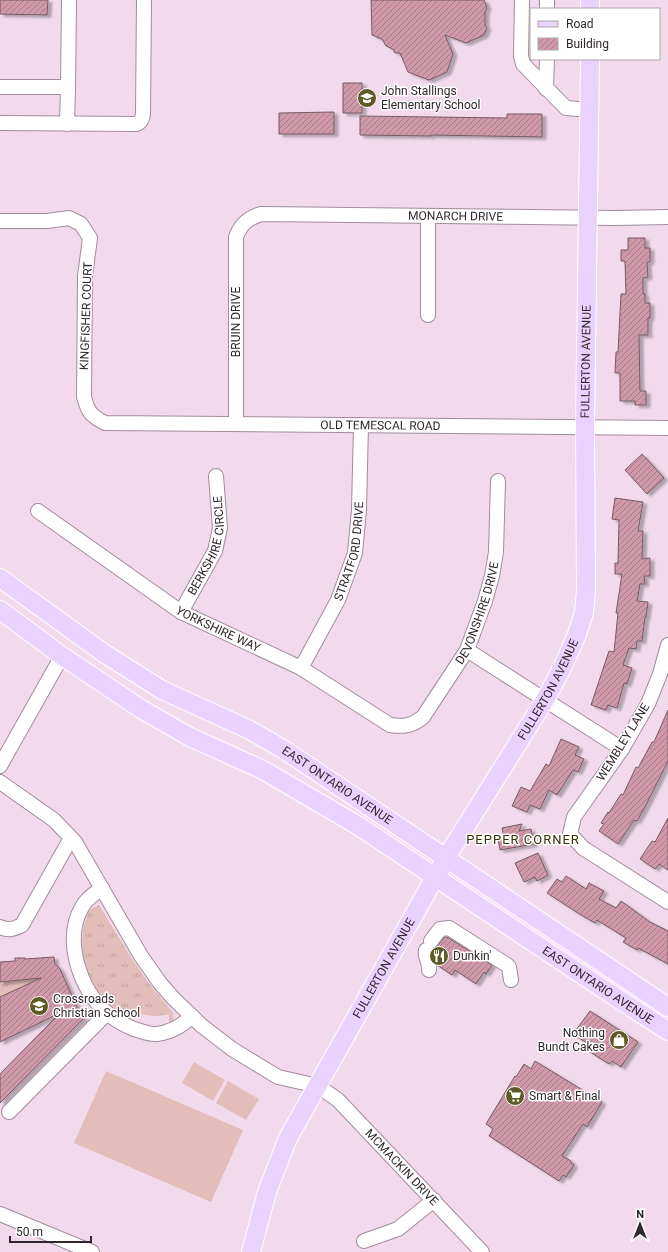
<svg xmlns="http://www.w3.org/2000/svg" width="668" height="1252" font-family="Roboto,sans-serif">
<style>
.grass{fill:url(#grass-tufts)}
.pitch{fill:#e3bdb9}
.building{fill:url(#building-hatch);stroke:#755b62;filter:url(#shadow)}
.lines{fill:none;stroke-linecap:round;stroke-linejoin:round}
.minor-casing{stroke:#a18c9c;stroke-width:16}
.major-casing{stroke:#fff;stroke-width:20}
.minor{stroke:#fff;stroke-width:14}
.major{stroke:#e9d3fe;stroke-width:18}
.labels{text-anchor:middle;stroke-width:3;stroke-linejoin:round;paint-order:stroke}
.poi-label{font-size:12px;fill:#30272e;stroke:#fff;text-anchor:start}
.street-label{font-size:12px;fill:#30272e;stroke:#fff}
.neighbourhood-label{font-size:13px;letter-spacing:1px;fill:#373207;stroke:#fff}
</style>
<defs>
<pattern id="grass-tufts" width="24" height="20" patternUnits="userSpaceOnUse"><rect width="24" height="20" fill="#e3bdb9"/><path d="M3 7l-1-3M5 7V3M7 7l1-3M15 17l-1-3M17 17v-4M19 17l1-3" fill="none" stroke="#c3a29f"/></pattern>
<pattern id="building-hatch" width="6" height="6" patternUnits="userSpaceOnUse"><rect width="6" height="6" fill="#d099a9"/><path d="M-1 1l2-2M0 6l6-6M5 7l2-2" fill="none" stroke="#a97d8a"/></pattern>
<filter id="shadow"><feDropShadow dx="4" dy="2.5" stdDeviation="1" flood-color="#0004"/></filter>
</defs>
<rect width="100%" height="100%" fill="#f2daec"/>
<path class="grass" d="M99 905 132 959 148 982 173 1013 174 1021 171 1024 169 1022V1014C156 1017 144 1017 133 1010L123 1015C95 998 78 963 83 931 84 924 87 916 89 910Z
M51 973 0 997V982L37 978Z"/>
<path class="pitch" d="M194 1062 225 1080 213 1101 182 1083Z
M106 1071 243 1130 211 1202 74 1143Z
M228 1081 259 1099 246 1120 216 1103Z"/>
<path class="building" d="M0 0H48L47 15 0 14Z
M371 0H484L487 7 485 12V25L487 28 484 35 466 43 445 35 453 54 447 72 429 80 408 72 400 53H395L393 49 386 46 382 39 372 35Z
M343 83H362V113H343Z
M334 112V134H279V113Z
M507 114H542V137L431 135V136L360 135V116L507 118Z
M628 238H645V248H650V262H647L648 277 643 278V294H645V303H650V318H648V335H639L640 391H646V405H635V401H620V373H615L616 352H618L621 294H626L625 261H621V250H628Z
M642 454 664 478 647 494 625 470Z
M615 498 643 502 638 531H643L642 559 650 558V576H644L645 584H640L637 601 648 602 646 617H645L642 641H637L636 649 629 648 623 665 632 668 627 684 624 683 617 708 608 705 606 710 591 705 609 651 614 652 618 613H616L622 574H615V563H618L619 520 612 519Z
M668 710V761L646 805 637 821 634 820 618 844 599 831 604 824 601 823 608 812 609 813 621 794 623 795 636 767 638 768 652 742H654Z
M561 739 579 747 575 755 584 759 578 772 573 770 557 795 549 790 540 809 530 805 527 812 512 806 521 787 530 791 546 764 549 766Z
M668 818V870L659 864 655 869 640 859 652 841 655 842Z
M522 824 519 831 531 829 534 844 500 850 498 838 504 837 502 828Z
M538 853 548 875 537 881 535 877 524 882 515 863Z
M566 876 586 889 589 883 604 891 599 899 616 908 621 901 650 922 668 931V964L638 948 637 950 623 942 626 938 597 920 595 923 581 915 547 893 557 879 562 882Z
M445 937H447L492 965 486 974 484 972 476 984 455 970 452 975 437 965 434 949Z
M54 957 55 964 60 969 80 1014 84 1018 0 1103V1074L60 1013 0 1042V997L41 978 0 982V962L15 961V958H25V959Z
M590 1011 638 1042 621 1067 612 1061 609 1064 590 1052 593 1047 573 1034Z
M535 1061 602 1102 587 1127 583 1124 562 1156 571 1161V1163L574 1165 566 1177 563 1175 559 1181 489 1136 493 1129 486 1124 515 1076 516 1077 524 1064 531 1069Z"/>
<g class="lines">
<g class="minor-casing">
<g id="minor">
<path d="M522 0 521 56 523 64 566 108 590 110"/>
<path d="M547 0V9"/>
<path d="M0 87H68L69 0"/>
<path d="M546 89 547 59"/>
<path d="M0 123 136 124C141 122 142 120 143 114L144 0"/>
<path d="M67 124 68 87"/>
<path id="s1" d="M0 221H47L69 218 81 224 90 238 85 276 84 397C88 412 91 416 105 423L668 428"/>
<path d="M428 315V216"/>
<path id="s2" d="M236 424V237C241 224 248 218 261 214L615 218 668 217"/>
<path id="s3" d="M38 511 181 612 301 668 390 725C403 727 412 726 423 717L467 650 485 601 492 576 496 552 498 481"/>
<path id="s4" d="M181 612 215 551 220 528 216 476"/>
<path d="M668 645 660 674 648 704 622 749 574 817 570 834 583 848 668 902"/>
<path d="M467 650 622 749"/>
<path id="s5" d="M301 668 338 600 355 553 359 510 361 425"/>
<path d="M0 766 62 656"/>
<path id="s6" d="M0 782 54 820 75 842 141 956 160 983 173 998 202 1026 232 1049 278 1077 318 1086 338 1100 482 1252"/>
<path d="M102 888C94 894 86 899 82 907 63 940 80 990 107 1013 115 1020 124 1025 134 1029 141 1031 150 1035 157 1034 171 1032 182 1026 192 1016"/>
<path d="M0 927C8 931 14 929 22 925L71 838"/>
<path d="M431 941 440 929 449 928 507 965 509 967 511 980"/>
<path d="M426 950C424 957 430 962 429 970"/>
<path d="M9 1112 107 1013"/>
<path d="M0 1214 92 1252"/>
<path d="M364 1241 398 1229 434 1200"/>
</g>
</g>
<g class="major-casing">
<g id="major">
<path d="M590 9V0"/>
<path id="s7" d="M0 578 105 654 162 690 250 730 286 751 668 1007"/>
<path id="s8" d="M0 610 62 656 141 709 190 737 263 770 357 825 626 1004 668 1031"/>
<path id="s9" d="M251 1252 267 1192 288 1138 446 858 545 700 562 668 576 637 584 613 586 589 585 427 590 59"/>
</g>
</g>
<use href="#minor" class="minor"/>
<use href="#major" class="major"/>
</g>
<defs>
<g id="school-disc" transform="scale(1)"><circle r="9.5" fill="#5e5925" stroke="#fff"/><path d="M0-5L7-2L0 1L-7-2ZM-4 1L0 2.5L4 1V4Q0 6-4 4Z" fill="#fff"/></g>
<g id="restaurant-disc" transform="scale(1)"><circle r="9.5" fill="#5e5925" stroke="#fff"/><path d="M-5-6h1v4h1v-4h1v4h1v-4h1v5L-1.5 .5V6h-2V.5L-5-1ZM5-6V6H3V1.5H1.5Q1.5-4 5-6Z" fill="#fff"/></g>
<g id="shop-disc" transform="scale(1)"><circle r="9.5" fill="#5e5925" stroke="#fff"/><path d="M-5-2.5h2.3a2.7 3.5 0 0 1 5.4 0H5L5.5 6h-11ZM-1.5-2.5h3a1.5 2.3 0 0 0-3 0Z" fill="#fff"/></g>
<g id="supermarket-disc" transform="scale(1)"><circle r="9.5" fill="#5e5925" stroke="#fff"/><path d="M-6-5.5h2.5l.6 2H6L4.5 2H-2.5L-4.4-4H-6ZM-1.5 3.2a1.3 1.3 0 1 0 .1 0ZM3 3.2a1.3 1.3 0 1 0 .1 0Z" fill="#fff"/></g>
</defs>
<g fill-rule="evenodd">
<use href="#school-disc" x="367" y="98"/>
<use href="#restaurant-disc" x="439" y="956"/>
<use href="#school-disc" x="39" y="1006"/>
<use href="#shop-disc" x="619" y="1040"/>
<use href="#supermarket-disc" x="515" y="1096"/>
</g>
<g class="labels">
<g class="poi-label">
<text x="381" y="95">John Stallings<tspan x="381" dy="14">Elementary School</tspan></text>
<text x="453" y="960">Dunkin'</text>
<text x="53" y="1003">Crossroads<tspan x="53" dy="14">Christian School</tspan></text>
<text x="605" y="1037" text-anchor="end">Nothing<tspan x="605" dy="14">Bundt Cakes</tspan></text>
<text x="529" y="1100">Smart &amp; Final</text>
</g>
<g class="street-label">
<text dy="4" stroke="none"><textPath href="#s2" startOffset="417">MONARCH DRIVE</textPath></text>
<text transform="translate(86 316) rotate(-88)" y="4">KINGFISHER COURT</text>
<text transform="translate(236 322) rotate(-90)" y="4">BRUIN DRIVE</text>
<text dy="4" stroke="none"><textPath href="#s9" startOffset="975">FULLERTON AVENUE</textPath></text>
<text dy="4" stroke="none"><textPath href="#s1" startOffset="569">OLD TEMESCAL ROAD</textPath></text>
<text dy="4" stroke="none"><textPath href="#s4" startOffset="73">BERKSHIRE CIRCLE</textPath></text>
<text dy="4" stroke="none"><textPath href="#s5" startOffset="128">STRATFORD DRIVE</textPath></text>
<text dy="4" stroke="none"><textPath href="#s3" startOffset="567">DEVONSHIRE DRIVE</textPath></text>
<text dy="4" stroke="none"><textPath href="#s3" startOffset="216">YORKSHIRE WAY</textPath></text>
<text dy="4" stroke="none"><textPath href="#s9" startOffset="639">FULLERTON AVENUE</textPath></text>
<text transform="translate(623 742) rotate(-58)" y="4">WEMBLEY LANE</text>
<text dy="4" stroke="none"><textPath href="#s7" startOffset="397">EAST ONTARIO AVENUE</textPath></text>
<text dy="4" stroke="none"><textPath href="#s9" startOffset="315">FULLERTON AVENUE</textPath></text>
<text dy="4" stroke="none"><textPath href="#s8" startOffset="707">EAST ONTARIO AVENUE</textPath></text>
<text dy="4" stroke="none"><textPath href="#s6" startOffset="571">MCMACKIN DRIVE</textPath></text>
</g>
<g class="neighbourhood-label">
<text x="523" y="844">PEPPER CORNER</text>
</g>
</g>
<rect x="530" y="8" width="130" height="52" fill="#ffffff" stroke="#aca9ab"/>
<rect x="538" y="21" width="20" height="6" fill="#e9d3fe" stroke="#aca9ab"/>
<text x="566" y="28" font-size="12" fill="#30272e">Road</text>
<rect x="538" y="38" width="20" height="12" fill="url(#building-hatch)" stroke="#aca9ab"/>
<text x="566" y="48" font-size="12" fill="#30272e">Building</text>
<g transform="translate(640 1224)" stroke="#ffffff" stroke-width="3" paint-order="stroke">
<path d="M0-3L7 15L0 10L-7 15Z" fill="#30272e"/>
<text y="-6" font-size="11" font-weight="bold" text-anchor="middle" fill="#30272e">N</text>
</g>
<path d="M10 1236v6h81v-6" fill="none" stroke="#30272e" stroke-width="2"/>
<text x="16" y="1236" font-size="12" fill="#30272e" stroke="#ffffff" stroke-width="3" paint-order="stroke">50 m</text>
</svg>
